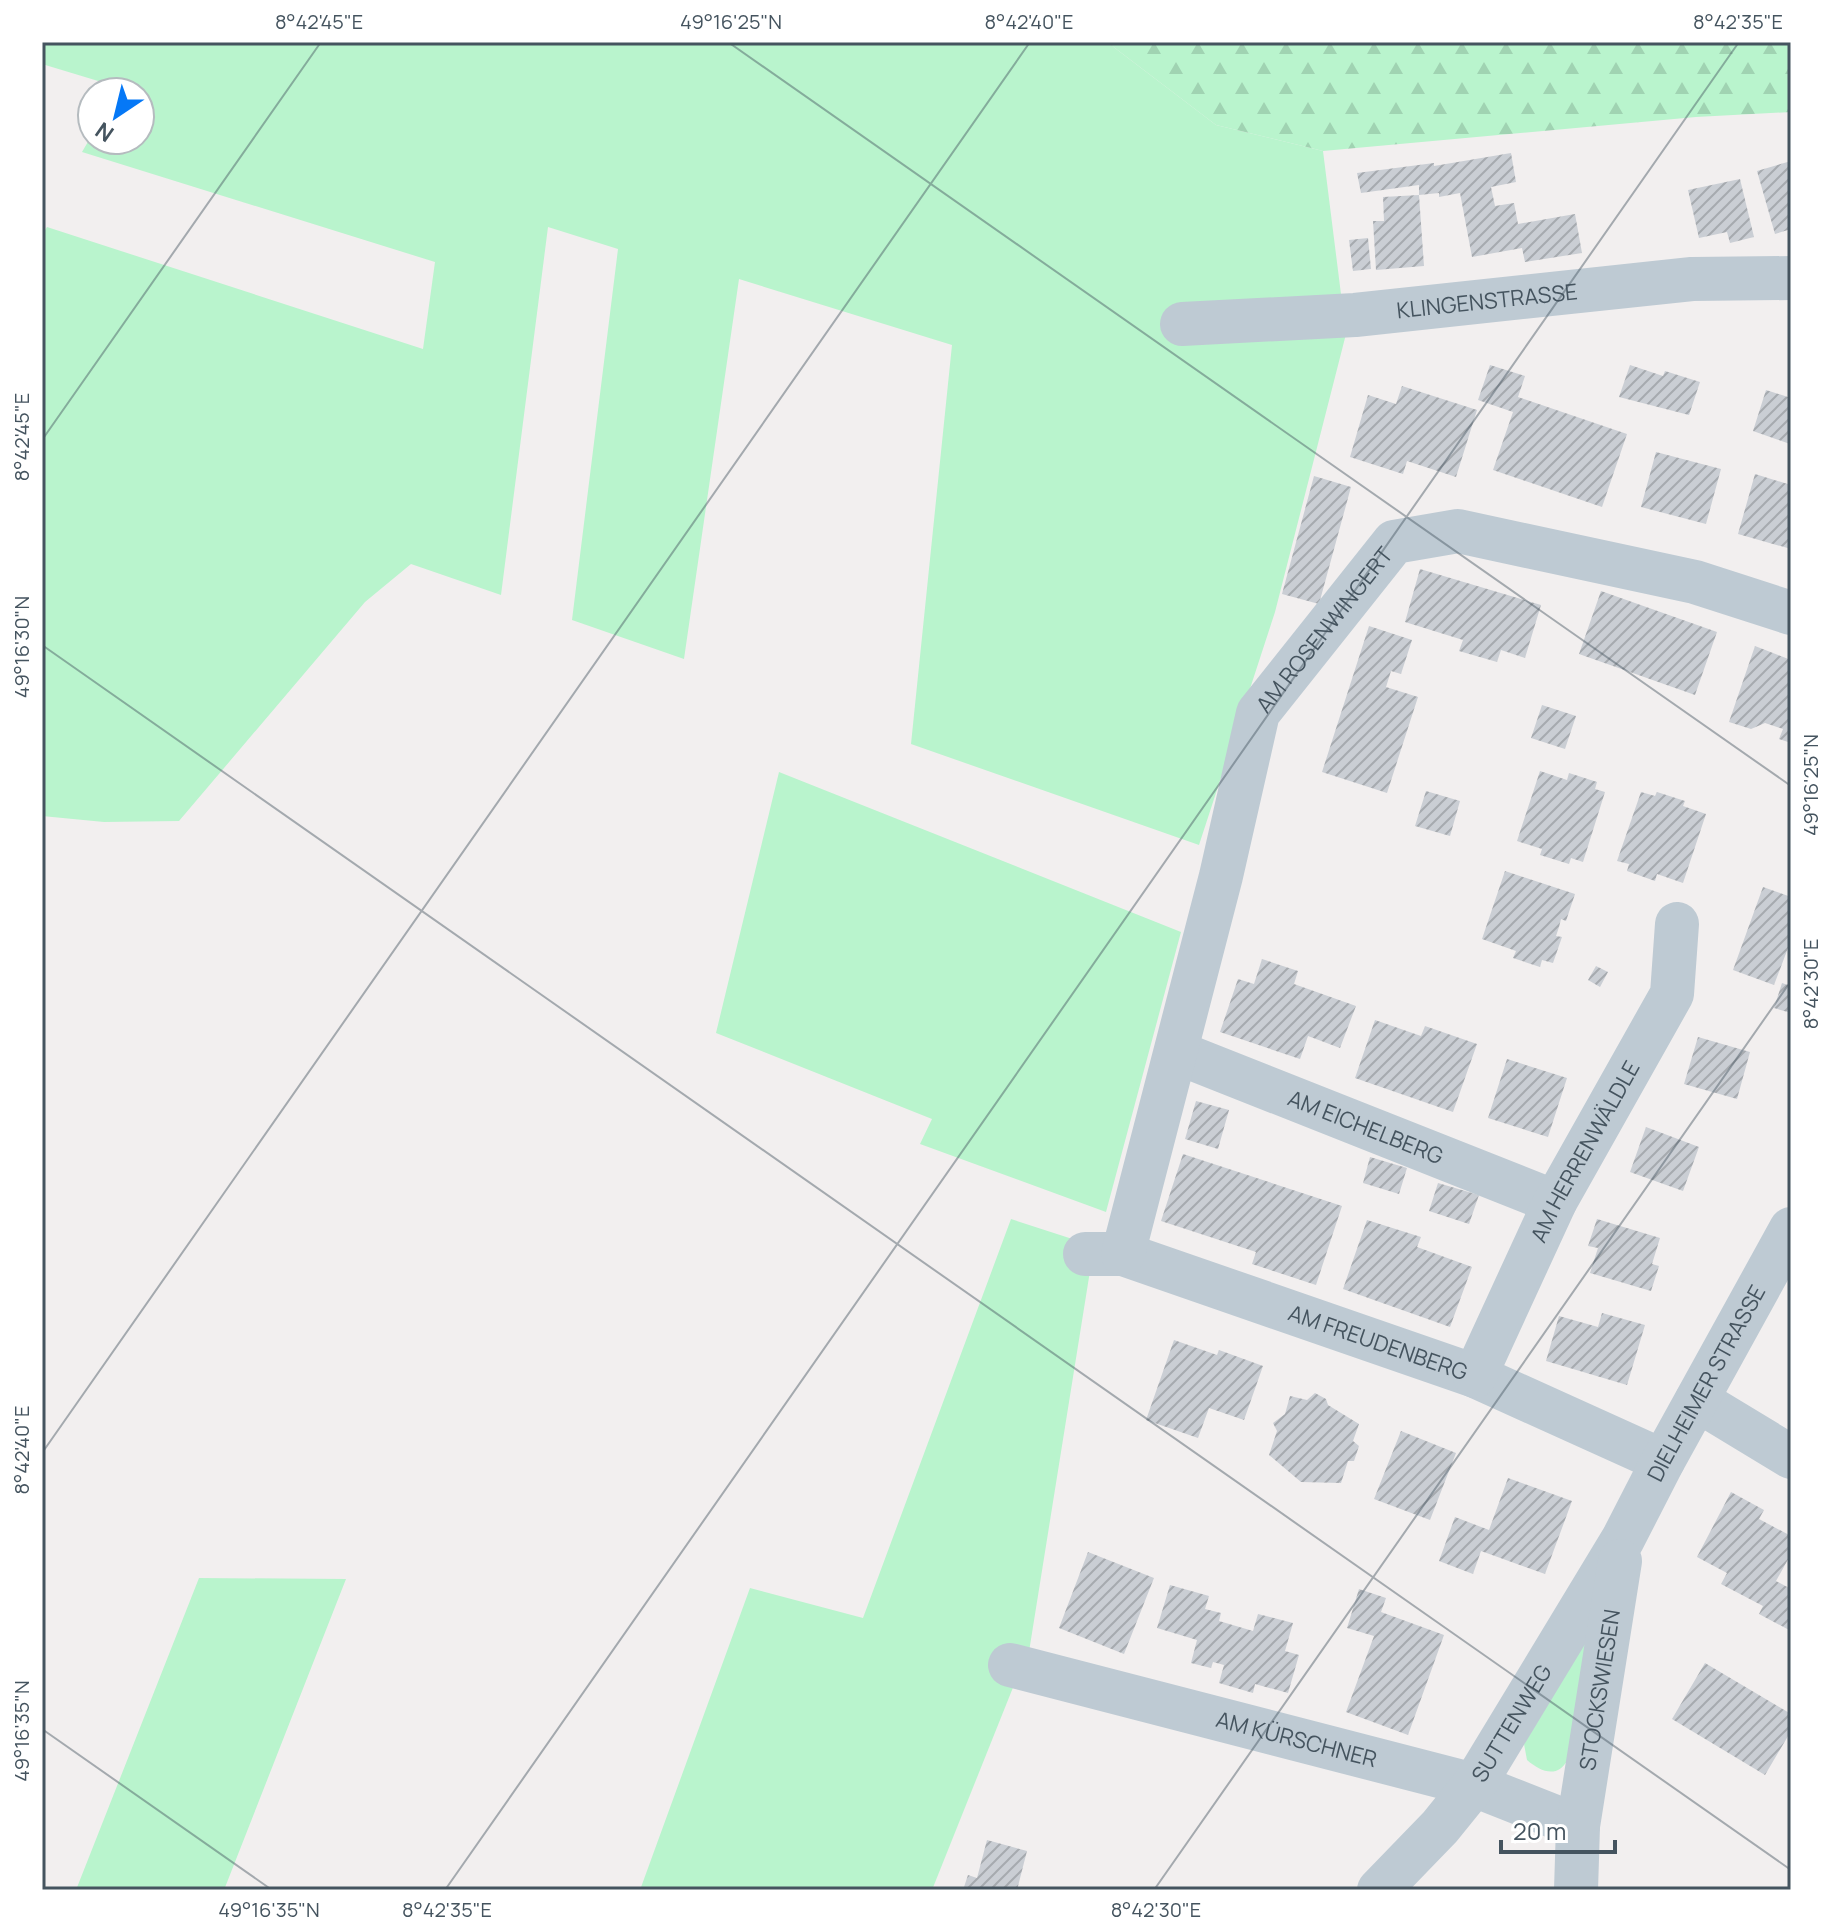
<svg xmlns="http://www.w3.org/2000/svg" width="1833" height="1932" font-family="Manrope,sans-serif">
<style>
.grass{fill:#b9f4cd}
.forest{fill:url(#forest-firs)}
.building{fill:url(#building-hatch)}
.lines{fill:none;stroke-linecap:round;stroke-linejoin:round}
.street{stroke:#becad3;stroke-width:44}
.ticks{fill:none;stroke:#45545f;stroke-width:2;stroke-opacity:0.45}
.labels{text-anchor:middle;stroke-width:6;stroke-linejoin:round;paint-order:stroke}
.street-label{font-size:22px;fill:#45545f;stroke:#fff}
.neatline{fill:none;stroke:#45545f;stroke-width:3}
.ticks-label{font-size:20px;text-anchor:middle;fill:#45545f}
</style>
<defs>
<pattern id="forest-firs" width="22" height="20" patternUnits="userSpaceOnUse" patternTransform="scale(2)"><rect width="22" height="20" fill="#b9f4cd"/><path d="M5 1l3.5 6h-7zM16 11l3.5 6h-7z" fill="#a0d3b2"/></pattern>
<pattern id="building-hatch" width="6" height="6" patternUnits="userSpaceOnUse" patternTransform="scale(2)"><rect width="6" height="6" fill="#caced4"/><path d="M-1 1l2-2M0 6l6-6M5 7l2-2" fill="none" stroke="#a6aaaf"/></pattern>
</defs>
<rect width="100%" height="100%" fill="#f2efef"/>
<path class="grass" d="M42 42H1107L1216 125 1323 151 1346 334 1275 612 1199 845 911 744 952 345 739 279 684 659 572 620 618 249 548 227 501 595 411 564 365 602 179 821 104 822 42 816V235L47 227 423 349 435 262 82 152 92 135V140H140V92H116L118 87 42 64Z
M779 772 1181 932 1106 1212 920 1144 932 1119 716 1033Z
M1011 1219 1094 1246 1028 1658 1014 1685 932 1890H640L750 1588 863 1618Z
M199 1578 346 1579 224 1890H76Z
M1588 1637 1568 1759C1558 1779 1541 1772 1527 1760L1524 1744Z"/>
<path class="forest" d="M1107 42H1791V112L1696 117 1323 151 1216 125Z"/>
<path class="building" d="M1511 153 1516 182 1491 187 1495 206 1514 203 1518 224 1575 214 1582 253 1525 262 1522 248 1472 257 1460 193 1439 197V193L1419 195V185L1361 193 1357 173 1434 163V166Z
M1791 161V229L1775 234 1757 171Z
M1740 179 1754 237 1730 243 1727 232 1699 238 1688 190Z
M1419 195 1424 266 1376 270 1373 221H1384L1383 197Z
M1368 238 1371 269 1353 271 1349 240Z
M1490 365 1525 376 1518 397 1627 434 1602 507 1493 470 1513 412 1478 400Z
M1630 365 1663 376 1665 371 1700 382 1689 415 1619 397Z
M1402 386 1477 410 1456 477 1407 461 1403 474 1350 457 1368 395 1396 404Z
M1766 390 1791 398 1790 444 1753 431Z
M1656 452 1721 469 1706 524 1641 507Z
M1755 474 1791 485V549L1738 534Z
M1314 476 1351 487 1319 604 1282 594Z
M1420 569 1541 605 1525 658 1501 650 1497 662 1459 651 1463 640 1405 622Z
M1601 591 1717 632 1695 695 1579 654Z
M1369 626 1412 640 1401 674 1391 671 1386 687 1418 697 1387 793 1322 772Z
M1755 646 1791 660V743L1779 739 1783 729 1765 723 1751 729 1729 722Z
M1542 705 1576 716 1565 749 1531 738Z
M1540 771 1567 780 1569 773 1597 782 1595 789 1605 792 1583 862 1571 858 1569 864 1540 855 1542 849 1517 841Z
M1426 791 1460 801 1450 836 1415 826Z
M1641 792 1655 796 1657 792 1685 801 1683 806 1706 814 1683 883 1657 874 1655 881 1627 871 1629 864 1617 861Z
M1505 871 1575 894 1566 921 1561 919 1559 927 1556 936 1562 937 1553 963 1542 960 1540 967 1513 958 1516 951 1482 939Z
M1763 887 1791 897V940L1774 985 1733 970Z
M1262 959 1298 971 1294 984 1356 1006 1340 1048 1308 1036 1300 1059 1220 1032 1238 979 1254 984Z
M1596 966 1608 972 1600 987 1588 980Z
M1782 983 1791 986V1013L1774 1008Z
M1375 1020 1421 1036 1425 1026 1477 1044 1453 1112 1355 1078Z
M1698 1037 1750 1052 1737 1099 1684 1084Z
M1507 1059 1567 1078 1548 1137 1488 1118Z
M1196 1101 1229 1110 1218 1149 1185 1139Z
M1646 1127 1699 1147 1683 1191 1630 1172Z
M1183 1154 1342 1206 1316 1285 1252 1264 1256 1252 1161 1221Z
M1370 1157 1407 1168 1399 1194 1363 1183Z
M1438 1183 1479 1195 1469 1224 1429 1211Z
M1597 1219 1660 1238 1652 1264 1659 1266 1651 1291 1590 1273 1598 1248 1588 1246Z
M1367 1220 1421 1237 1417 1247 1472 1267 1450 1327 1343 1289Z
M1602 1313 1645 1325 1627 1385 1546 1361 1559 1316 1598 1327Z
M1174 1340 1217 1355 1219 1350 1263 1366 1244 1420 1209 1408 1198 1438 1146 1420Z
M1315 1393 1326 1399 1328 1405 1359 1424 1353 1441 1359 1446 1354 1461H1348L1341 1483 1301 1482 1269 1455 1277 1431 1273 1423 1285 1414 1290 1396 1307 1400Z
M1401 1431 1456 1453 1430 1520 1374 1499Z
M1508 1478 1572 1501 1545 1574 1481 1551 1473 1574 1439 1561 1455 1517 1489 1530Z
M1731 1492 1764 1510 1759 1519 1791 1536V1554L1776 1581 1791 1589V1631L1759 1614 1763 1606 1721 1584 1727 1573 1697 1557Z
M1088 1552 1154 1578 1124 1654 1059 1628Z
M1170 1585 1209 1596 1205 1609 1221 1613 1219 1621 1253 1631 1258 1614 1293 1623 1285 1651 1299 1655 1288 1693 1255 1684 1253 1693 1219 1683 1224 1665 1213 1662 1211 1668 1191 1663 1197 1640 1157 1628Z
M1359 1589 1386 1598 1381 1612 1444 1635 1408 1735 1346 1712 1374 1636 1347 1628Z
M1705 1663 1791 1714V1731L1765 1775 1672 1719Z
M987 1840 1027 1851 1017 1890H963L968 1875 977 1878Z"/>
<g class="lines">
<g class="street">
<path id="s1" d="M1182 324 1355 315 1692 279 1791 278"/>
<path id="s2" d="M1176 1052 1555 1202"/>
<path id="s3" d="M1085 1254H1123L1475 1376 1663 1461"/>
<path id="s4" d="M1123 1254 1221 876 1258 713 1394 542 1458 531 1695 582 1791 613"/>
<path id="s5" d="M1475 1376 1555 1202 1672 994 1677 924"/>
<path d="M1697 1400 1791 1457"/>
<path id="s6" d="M1010 1665 1474 1785 1578 1826"/>
<path id="s7" d="M1379 1890 1440 1827 1474 1785 1623 1539 1663 1461 1791 1229"/>
<path id="s8" d="M1576 1890 1578 1826 1620 1561"/>
</g>
</g>
<path class="ticks" d="M728 42 1791 786M42 440 321 42M42 645 1791 1870M42 1453 1030 42M42 1729 272 1890M445 1890 1739 42M1154 1890 1791 981"/>
<g class="labels">
<g class="street-label">
<text dy="8" stroke="none"><textPath href="#s1" startOffset="306">KLINGENSTRASSE</textPath></text>
<text dy="8" stroke="none"><textPath href="#s4" startOffset="664">AM ROSENWINGERT</textPath></text>
<text dy="8" stroke="none"><textPath href="#s2" startOffset="204">AM EICHELBERG</textPath></text>
<text dy="8" stroke="none"><textPath href="#s5" startOffset="250">AM HERRENWÄLDLE</textPath></text>
<text dy="8" stroke="none"><textPath href="#s3" startOffset="308">AM FREUDENBERG</textPath></text>
<text dy="8" stroke="none"><textPath href="#s7" startOffset="606">DIELHEIMER STRASSE</textPath></text>
<text dy="8" stroke="none"><textPath href="#s8" startOffset="202">STOCKSWIESEN</textPath></text>
<text dy="8" stroke="none"><textPath href="#s7" startOffset="214">SUTTENWEG</textPath></text>
<text dy="8" stroke="none"><textPath href="#s6" startOffset="296">AM KÜRSCHNER</textPath></text>
</g>
</g>
<rect width="1833" height="1932" fill="none" stroke="#ffffff" stroke-width="88"/>
<g transform="translate(116 116) rotate(215)"><circle r="38" fill="#ffffff" stroke="#b5bbbf" stroke-width="2"/>
<path d="M0-6L14 30L0 20L-14 30Z" fill="#0578f6"/>
<text y="-12" font-size="22" font-weight="bold" text-anchor="middle" fill="#45545f">N</text>
</g>
<path d="M1501 1840v12h114v-12" fill="none" stroke="#45545f" stroke-width="4"/>
<text x="1513" y="1840" font-size="24" fill="#45545f" stroke="#ffffff" stroke-width="6" paint-order="stroke">20 m</text>
<rect x="44" y="44" width="1745" height="1844" class="neatline"/>
<g class="ticks-label">
<text x="319" y="29">8°42'45"E</text>
<text x="731" y="29">49°16'25"N</text>
<text x="1029" y="29">8°42'40"E</text>
<text x="1738" y="29">8°42'35"E</text>
<text transform="translate(22 437) rotate(-90)" y="7">8°42'45"E</text>
<text transform="translate(22 647) rotate(-90)" y="7">49°16'30"N</text>
<text transform="translate(1811 785) rotate(-90)" y="7">49°16'25"N</text>
<text transform="translate(1811 984) rotate(-90)" y="7">8°42'30"E</text>
<text transform="translate(22 1450) rotate(-90)" y="7">8°42'40"E</text>
<text transform="translate(22 1731) rotate(-90)" y="7">49°16'35"N</text>
<text x="269" y="1917">49°16'35"N</text>
<text x="447" y="1917">8°42'35"E</text>
<text x="1156" y="1917">8°42'30"E</text>
</g>
</svg>
